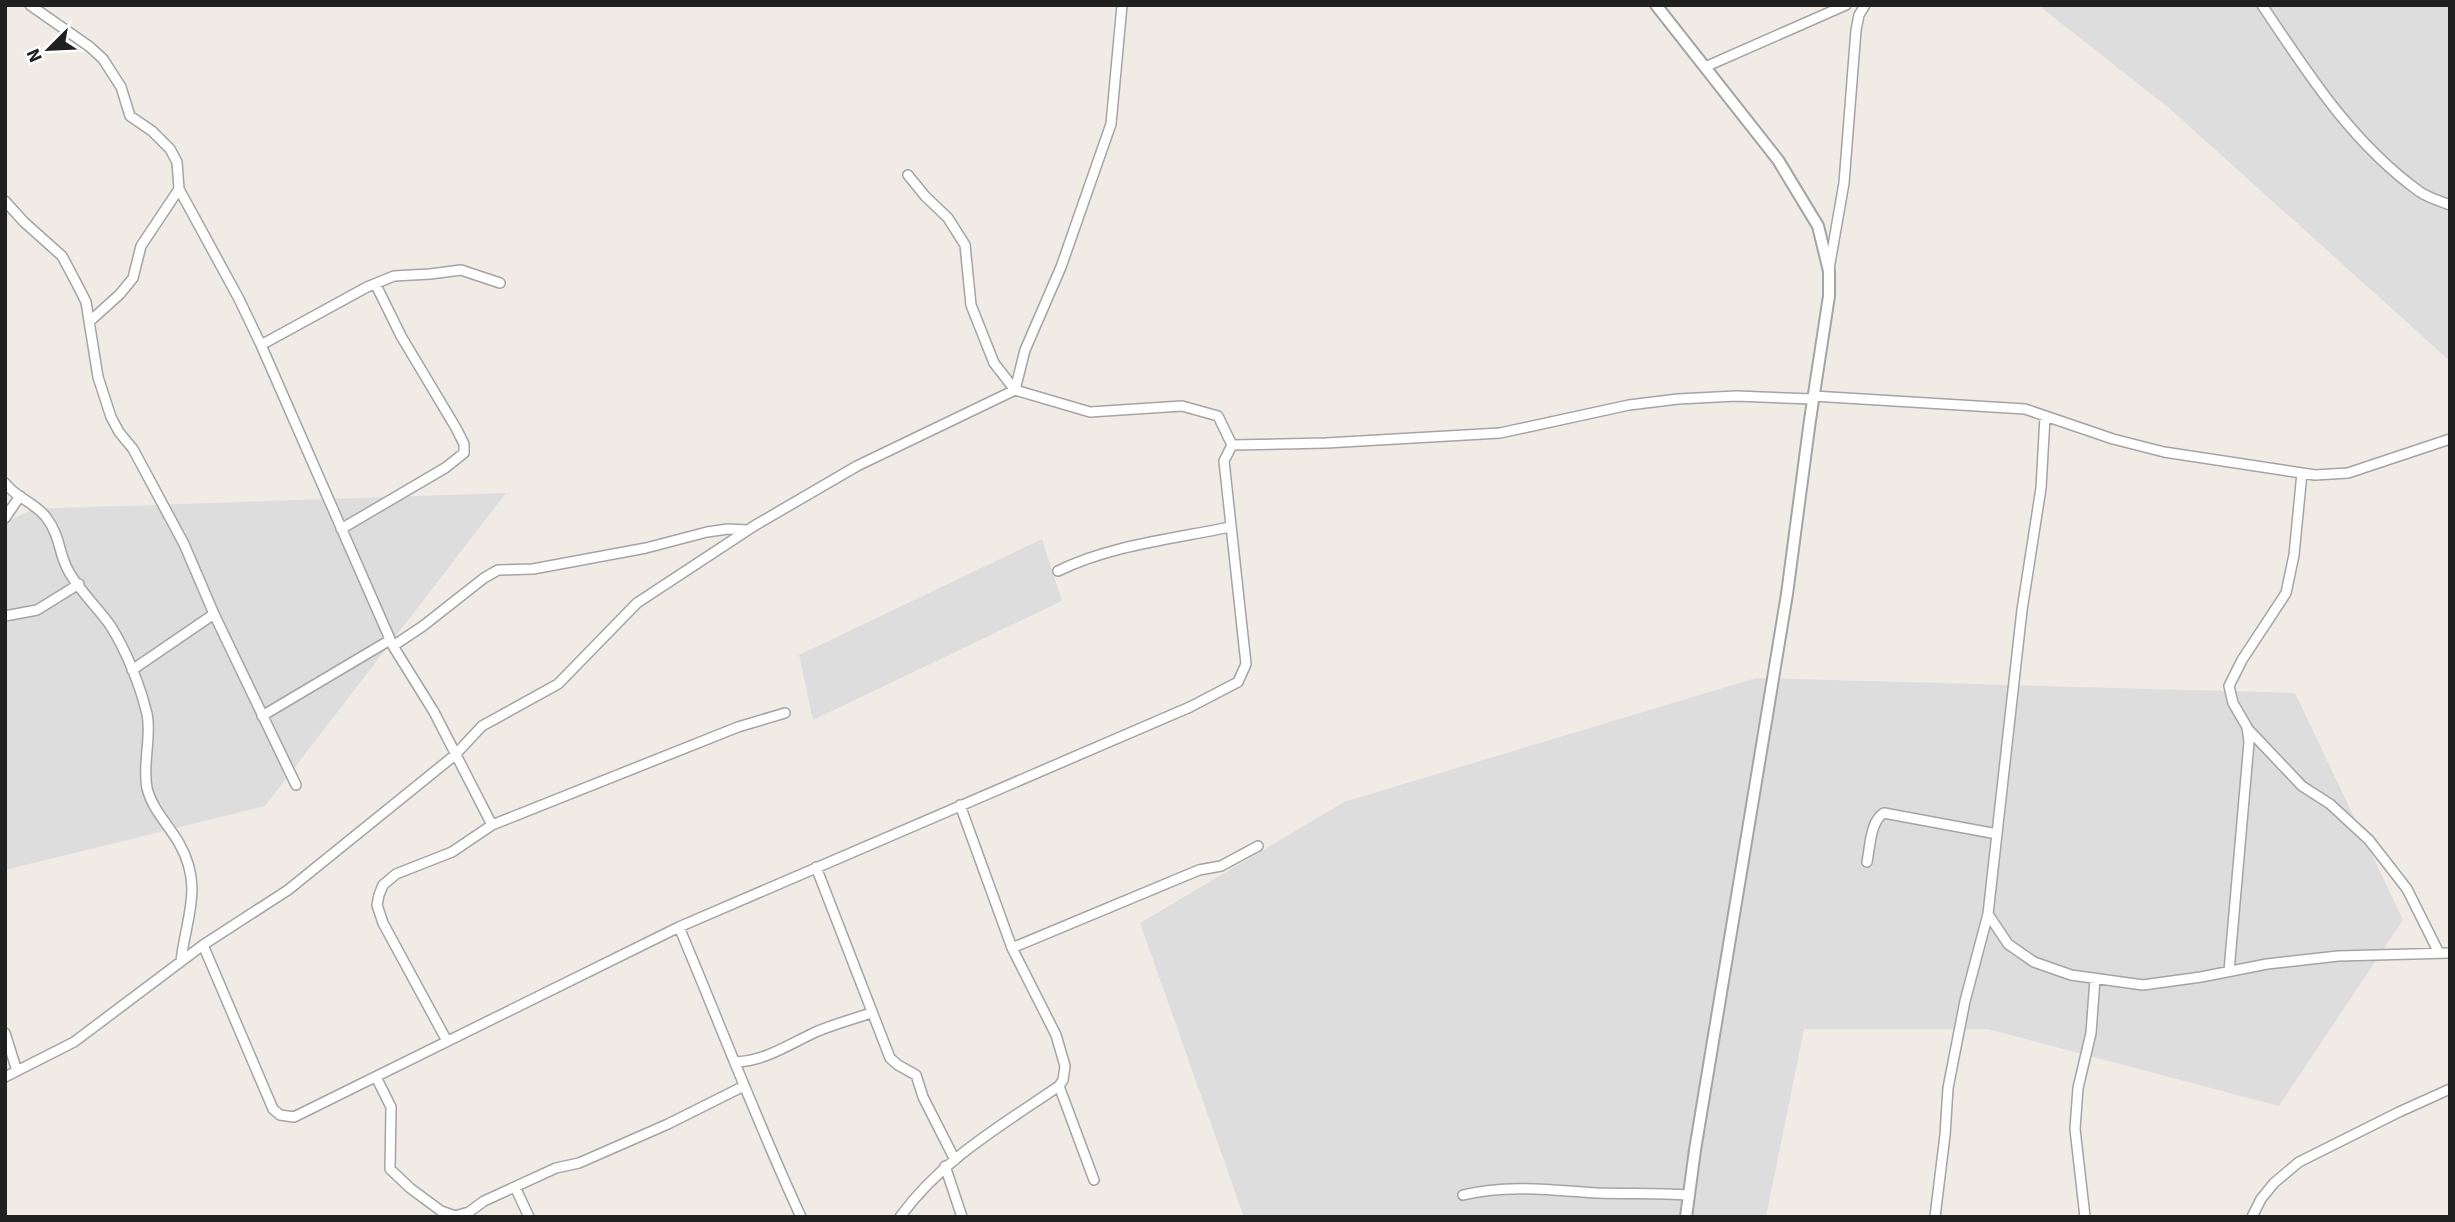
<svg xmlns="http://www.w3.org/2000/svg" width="2455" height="1222" font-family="'Source Sans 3',sans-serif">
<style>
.residential{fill:#dedddd}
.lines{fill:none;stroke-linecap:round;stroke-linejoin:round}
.minor-casing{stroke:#a4a4a4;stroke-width:12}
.tertiary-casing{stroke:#a4a4a4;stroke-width:14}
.minor{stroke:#fff;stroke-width:9}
.tertiary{stroke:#fff;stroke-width:10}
</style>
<rect width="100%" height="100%" fill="#f1ebe6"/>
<path class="residential" d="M2038 5H2450V361L2169 108Z
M506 493 265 806 5 870V523L33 509Z
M1042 539 1062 601 813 720 799 655Z
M1756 678 2295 693 2403 920 2279 1106 1988 1029H1804L1766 1217H1244L1140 923 1344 802Z"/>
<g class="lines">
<g class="minor-casing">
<path id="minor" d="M30 5 90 47 103 59 121 87 130 116 152 131 170 149 177 162 179 189 239 299 261 345 393 646 434 712 492 825
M2262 5C2308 74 2352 143 2420 192 2429 198 2440 201 2450 205
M1705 67 1846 5
M908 175 925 196 948 218 965 245 971 305 994 363 1015 390 1090 412 1182 406 1218 416 1232 445
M5 201 24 222 62 256 79 288 86 302 98 377 111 417 119 432 133 449 184 544 214 614 296 785
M1829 269 1844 183 1856 30 1859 15 1865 5
M89 322 120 294 133 278 141 246 179 189
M261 345 367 287 394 276 430 274 461 270 500 283
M1813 396 2025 409 2113 439 2164 452 2315 475 2348 473 2450 439
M5 483C16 498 34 502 46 517 61 537 58 552 68 570 77 588 98 608 110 625 126 650 140 685 147 714 152 738 142 763 147 788 152 809 168 824 179 843 204 887 186 917 181 961
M5 518 20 496
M341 529 445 468 464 453V444L456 428 401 336 376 285
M1058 571C1111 545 1173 539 1230 527
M5 616 37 610 79 584
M393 646 423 626 484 578 498 570 533 569 646 548 707 532 728 529 747 530
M132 670 214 614
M262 716 390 640
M2247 728 2302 786 2330 804 2369 840 2407 889 2439 953
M1867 862C1870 848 1870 821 1884 813L1997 834
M816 867 890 1058 898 1065 916 1075 923 1097 955 1160
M1988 914 2008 944 2034 962 2071 975 2143 985 2201 977 2267 964 2338 956 2450 953
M679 927C720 1024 757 1122 801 1217
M203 945 273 1109 280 1115 294 1117 679 927 1190 707 1238 682 1246 664 1224 461 1232 445 1326 443 1500 433 1629 405 1678 399 1736 396 1813 399
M1012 948 1199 870 1221 866 1258 846
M2229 971 2249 742 2247 727 2233 703 2229 686 2242 660 2286 593 2294 555 2302 473
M5 1033 17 1071
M447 1041 383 923 377 905 379 895 383 885 396 874 452 852 492 825 738 727 785 713
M736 1062C766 1061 791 1043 818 1031 835 1024 853 1019 871 1013
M5 1077 74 1042 203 945 288 890 455 755 482 726 558 684 637 603 754 526 857 466 1015 390 1025 350 1061 267 1111 124 1122 5
M376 1077 391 1107 390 1169 410 1188 441 1211 455 1216 469 1212 484 1201 556 1168 579 1163 668 1124 744 1086
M1059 1086 1094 1180
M945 1166 962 1217
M515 1187 529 1217
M1463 1195C1508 1184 1552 1190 1597 1193 1628 1194 1658 1193 1689 1195
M900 1217C941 1160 1002 1125 1059 1086L1063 1080 1065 1066 1056 1035 1012 948 960 805
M1935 1217 1945 1135 1948 1088 1965 1001 1988 914 2022 610 2041 488 2045 417
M2085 1217 2075 1129 2078 1088 2091 1033 2095 979
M2252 1217 2261 1199 2274 1183 2299 1162 2399 1112 2450 1089"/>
</g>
<g class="tertiary-casing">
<path id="tertiary" d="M1656 5 1778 160 1818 226 1829 271V296L1810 420 1787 594 1695 1150 1686 1217"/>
</g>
<use href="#minor" class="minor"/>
<use href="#tertiary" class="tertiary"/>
</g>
<rect width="2455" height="1222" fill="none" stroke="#202020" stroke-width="14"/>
<g transform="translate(49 49) rotate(246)" stroke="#ffffff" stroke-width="5" paint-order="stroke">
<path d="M0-5L12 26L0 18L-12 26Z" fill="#202020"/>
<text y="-10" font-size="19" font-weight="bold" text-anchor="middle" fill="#202020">N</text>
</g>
</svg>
